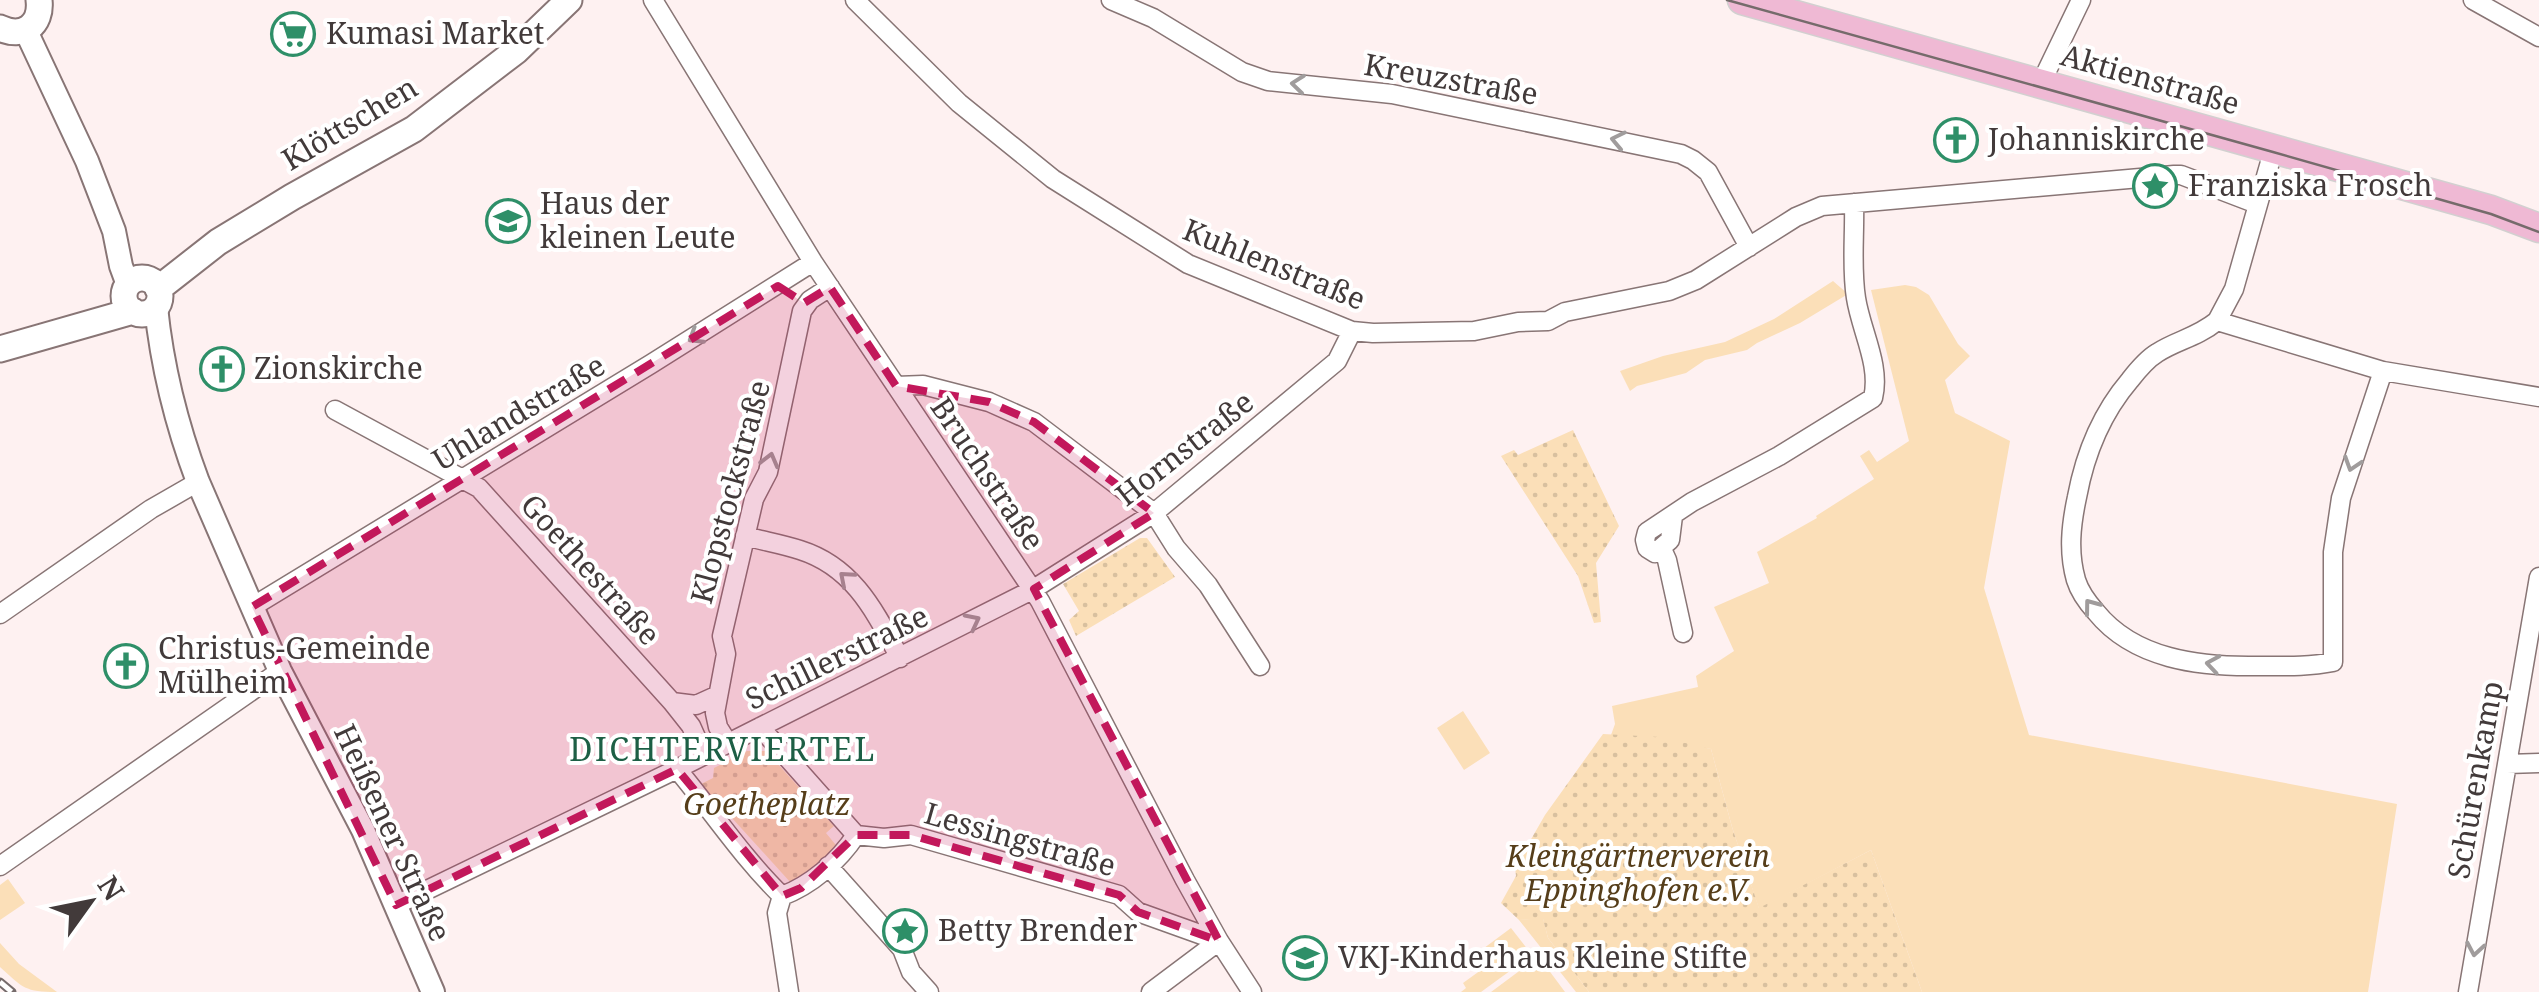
<svg xmlns="http://www.w3.org/2000/svg" width="2539" height="992" font-family="'Noto Serif',serif">
<style>
.grass{fill:#fbdfb8}
.park{fill:url(#park-dots)}
.lines{fill:none;stroke-linecap:round;stroke-linejoin:round}
.minor-casing{stroke:#887575;stroke-width:21}
.tertiary-casing{stroke:#887575;stroke-width:26}
.secondary-casing{stroke:#887575;stroke-width:29}
.primary-casing{stroke:#d2d0d0;stroke-width:31}
.minor{stroke:#fff;stroke-width:18}
.tertiary{stroke:#fff;stroke-width:22}
.secondary{stroke:#fff;stroke-width:25}
.primary{stroke:#efb9d4;stroke-width:28}
.tram{stroke:#756b6b;stroke-width:2.5}
.rail-casing{stroke:#756b6b;stroke-width:9}
.rail{stroke:#fff;stroke-width:5;stroke-dasharray:15;stroke-linecap:butt}
.oneway{stroke:#a09c9c}
.marked{fill:#c2185b;fill-opacity:0.2;stroke:#c2185b;stroke-width:8;stroke-dasharray:20 12;stroke-linejoin:round}
.labels{text-anchor:middle;stroke-width:8;stroke-linejoin:round;paint-order:stroke}
.poi-label{font-size:30px;fill:#423a3a;stroke:#fff;text-anchor:start}
.street-label{font-size:30px;fill:#423a3a;stroke:#fff}
.park-label{font-size:30px;font-style:italic;fill:#563e1a;stroke:#fff}
.neighbourhood-label{font-size:32px;letter-spacing:2.5px;fill:#1d5f45;stroke:#fff}
</style>
<defs>
<pattern id="park-dots" width="8" height="8" patternUnits="userSpaceOnUse" patternTransform="scale(2.5)"><rect width="8" height="8" fill="#fbdfb8"/><path d="M2 2h.1M6 6h.1" fill="none" stroke="#d8c09f" stroke-width="1.8" stroke-linecap="round"/></pattern>
</defs>
<rect width="100%" height="100%" fill="#fef1f1"/>
<path class="grass" d="M1833 281 1848 294 1800 323 1757 343 1747 350 1705 360 1686 373 1637 386 1630 391 1620 371 1663 356 1725 342 1774 319Z
M1905 285 1916 287 1929 295 1958 344 1970 356 1945 380 1955 413 2010 441 1984 588 2029 735 2397 804 2368 992H1922L1871 850 1759 909 1732 827 1711 749 1611 735 1615 724 1612 706 1698 687 1696 676 1734 651 1714 607 1769 583 1757 552 1817 518 1816 516 1874 479 1860 456 1869 450 1877 462 1909 441 1871 290Z
M1463 711 1490 753 1464 770 1437 728Z
M8 879 25 903 0 920V885Z
M1543 918 1548 938 1589 992H1576L1519 920Z
M1511 928 1532 955 1481 992H1461L1466 988 1463 983 1481 970 1472 957Z
M0 943 19 964 57 992C25 992 23 988 0 967Z
M1539 957 1565 992H1491L1538 957Z"/>
<path class="park" d="M1573 430 1619 526 1596 563 1601 622 1594 623 1578 576 1501 456 1514 450 1518 455Z
M1140 538H1147L1175 577 1076 636 1069 620 1079 611 1063 584Z
M1603 734 1660 737 1711 749 1732 827 1759 908 1871 850 1922 992H1589L1548 938 1543 919 1519 920 1501 903 1516 876 1515 867 1545 815Z
M747 751H766L834 826 826 833 840 850 801 883H791L701 784 713 778 714 768Z"/>
<g class="lines">
<g class="minor-casing">
<path id="minor" d="M653 0 813 262 1040 601 1185 880 1219 941 1252 992
M855 0 959 103 1053 179 1188 264 1352 331 1373 333 1474 331 1518 322 1548 321 1565 312 1669 291 1696 280 1796 217 1822 206 2174 175H2181L2257 204
M1111 0 1153 18 1242 72 1268 81 1392 94 1681 154 1693 160 1708 172 1749 247
M2473 0 2539 37
M2041 83 2081 0
M2274 148 2234 289 2217 321 2383 371 2539 397
M2217 321C2196 338 2177 340 2157 353 2147 359 2137 371 2130 380 2101 414 2085 454 2077 497 2071 525 2068 552 2076 580 2080 593 2087 602 2096 612 2134 659 2199 667 2257 666 2282 666 2308 667 2333 662V552L2341 498 2383 371
M896 386 923 385 989 402 1034 422 1154 513 1176 548 1208 585 1260 666
M335 410 479 488 672 702 691 726 704 755
M1673 516 1670 540 1655 553 1647 548 1645 540 1647 532 1692 502 1779 456 1873 398C1881 365 1861 331 1856 298 1851 267 1855 234 1854 203
M745 536C763 541 782 544 800 550 854 567 875 612 900 658
M1662 549 1667 560 1683 633
M252 607 651 364 813 262
M0 614 151 509 198 482
M672 702 696 705 718 695
M760 727 856 835
M728 743 718 727 715 713 726 654 722 636 754 499 768 472 802 311 810 300 830 287
M2507 764 2539 763
M677 769C712 811 742 857 782 896 811 885 838 862 856 835
M856 835 884 838 911 835 1119 895 1138 912 1219 941
M0 866 280 671
M828 866 902 949 911 972 929 992
M782 896 777 913 789 992
M396 905 677 769 1032 590 1154 513 1337 361 1352 331
M1151 992 1219 941
M2468 992 2539 577"/>
</g>
<g class="tertiary-casing">
<path id="tertiary" d="M26 31 87 161 114 231 121 266 128 285
M156 307C162 366 177 426 198 482L280 671 363 830 433 992"/>
</g>
<g class="secondary-casing">
<path id="secondary" d="M0 28C23 39 42 25 39 0
M124 296a18 18 0 1 1 36 0a18 18 0 1 1-36 0Z
M158 289 218 242 292 197 414 129 516 51 569 0
M0 349 133 311"/>
</g>
<g class="primary-casing">
<path id="primary" d="M1742 0 2491 210 2539 228"/>
</g>
<use href="#minor" class="minor"/>
<use href="#tertiary" class="tertiary"/>
<use href="#secondary" class="secondary"/>
<use href="#primary" class="primary"/>
<path class="tram" d="M1727 0 2273 152 2491 214 2539 232"/>
<g class="rail-casing">
<path id="rail" d="M0 982 12 992"/>
</g>
<use href="#rail" class="rail"/>
</g>
<defs><path id="oneway-chevron" d="M-2-3.5L2.5 0L-2 3.5" fill="none" stroke-width="1.6" stroke-linecap="round" stroke-linejoin="round" transform="scale(2.5)"/></defs>
<g class="oneway">
<use href="#oneway-chevron" transform="translate(1298 84) rotate(-174)"/>
<use href="#oneway-chevron" transform="translate(1618 140) rotate(-168)"/>
<use href="#oneway-chevron" transform="translate(695 337) rotate(148)"/>
<use href="#oneway-chevron" transform="translate(770 460) rotate(-75)"/>
<use href="#oneway-chevron" transform="translate(2352 464) rotate(108)"/>
<use href="#oneway-chevron" transform="translate(846 578) rotate(-139)"/>
<use href="#oneway-chevron" transform="translate(2091 606) rotate(-127)"/>
<use href="#oneway-chevron" transform="translate(973 621) rotate(-27)"/>
<use href="#oneway-chevron" transform="translate(2213 664) rotate(-171)"/>
<use href="#oneway-chevron" transform="translate(2475 949) rotate(100)"/>
</g>
<path class="marked" d="M778 286 804 303 830 287 896 386 989 402 1034 422 1154 513 1034 589 1219 941 1138 912 1119 895 911 835H856L801 888 782 896 677 769 396 905 252 607Z"/>
<defs>
<g id="supermarket-ring" transform="scale(2.25)"><circle r="9.5" fill="#fff" stroke="#2e8f68" stroke-width="1.5"/><path d="M-6-5.5h2.5l.6 2H6L4.5 2H-2.5L-4.4-4H-6ZM-1.5 3.2a1.3 1.3 0 1 0 .1 0ZM3 3.2a1.3 1.3 0 1 0 .1 0Z" fill="#2e8f68"/></g>
<g id="church-ring" transform="scale(2.25)"><circle r="9.5" fill="#fff" stroke="#2e8f68" stroke-width="1.5"/><path d="M-1.2-6h2.4v3.5h3.3v2.4h-3.3V6h-2.4V-.1h-3.3v-2.4h3.3Z" fill="#2e8f68"/></g>
<g id="sight-ring" transform="scale(2.25)"><circle r="9.5" fill="#fff" stroke="#2e8f68" stroke-width="1.5"/><path d="M0-6L1.8-2.2L6-1.7L2.9 1.2L3.7 5.4L0 3.3L-3.7 5.4L-2.9 1.2L-6-1.7L-1.8-2.2Z" fill="#2e8f68"/></g>
<g id="school-ring" transform="scale(2.25)"><circle r="9.5" fill="#fff" stroke="#2e8f68" stroke-width="1.5"/><path d="M0-5L7-2L0 1L-7-2ZM-4 1L0 2.5L4 1V4Q0 6-4 4Z" fill="#2e8f68"/></g>
</defs>
<g fill-rule="evenodd">
<use href="#supermarket-ring" x="293" y="34"/>
<use href="#church-ring" x="1956" y="140"/>
<use href="#sight-ring" x="2155" y="186"/>
<use href="#school-ring" x="508" y="221"/>
<use href="#church-ring" x="222" y="369"/>
<use href="#church-ring" x="126" y="666"/>
<use href="#sight-ring" x="905" y="931"/>
<use href="#school-ring" x="1305" y="958"/>
</g>
<g class="labels">
<g class="poi-label">
<text x="326" y="44">Kumasi Market</text>
<text x="1988" y="150">Johanniskirche</text>
<text x="2188" y="196">Franziska Frosch</text>
<text x="540" y="214">Haus der<tspan x="540" dy="34">kleinen Leute</tspan></text>
<text x="254" y="379">Zionskirche</text>
<text x="158" y="659">Christus-Gemeinde<tspan x="158" dy="34">Mülheim</tspan></text>
<text x="938" y="941">Betty Brender</text>
<text x="1338" y="968">VKJ-Kinderhaus Kleine Stifte</text>
</g>
<g class="street-label">
<text transform="translate(1451 80) rotate(10)" y="10">Kreuzstraße</text>
<text transform="translate(2150 80) rotate(16)" y="10">Aktienstraße</text>
<text transform="translate(350 124) rotate(-31)" y="10">Klöttschen</text>
<text transform="translate(1274 265) rotate(22)" y="10">Kuhlenstraße</text>
<text transform="translate(519 413) rotate(-31)" y="10">Uhlandstraße</text>
<text transform="translate(1185 449) rotate(-38)" y="10">Hornstraße</text>
<text transform="translate(987 474) rotate(56)" y="10">Bruchstraße</text>
<text transform="translate(731 492) rotate(-75)" y="10">Klopstockstraße</text>
<text transform="translate(590 570) rotate(48)" y="10">Goethestraße</text>
<text transform="translate(837 658) rotate(-26)" y="10">Schillerstraße</text>
<text transform="translate(2476 780) rotate(-80)" y="10">Schürenkamp</text>
<text transform="translate(392 833) rotate(65)" y="10">Heißener Straße</text>
<text transform="translate(1020 840) rotate(16)" y="10">Lessingstraße</text>
</g>
<g class="park-label">
<text x="767" y="815">Goetheplatz</text>
<text x="1638" y="867">Kleingärtnerverein<tspan x="1638" dy="34">Eppinghofen e.V.</tspan></text>
</g>
<g class="neighbourhood-label">
<text x="723" y="761">DICHTERVIERTEL</text>
</g>
</g>
<g transform="translate(90 902) rotate(57)" stroke="#ffffff" stroke-width="8" paint-order="stroke">
<path d="M0-8L18 38L0 25L-18 38Z" fill="#423a3a"/>
<text y="-15" font-size="28" font-weight="bold" text-anchor="middle" fill="#423a3a">N</text>
</g>
</svg>
